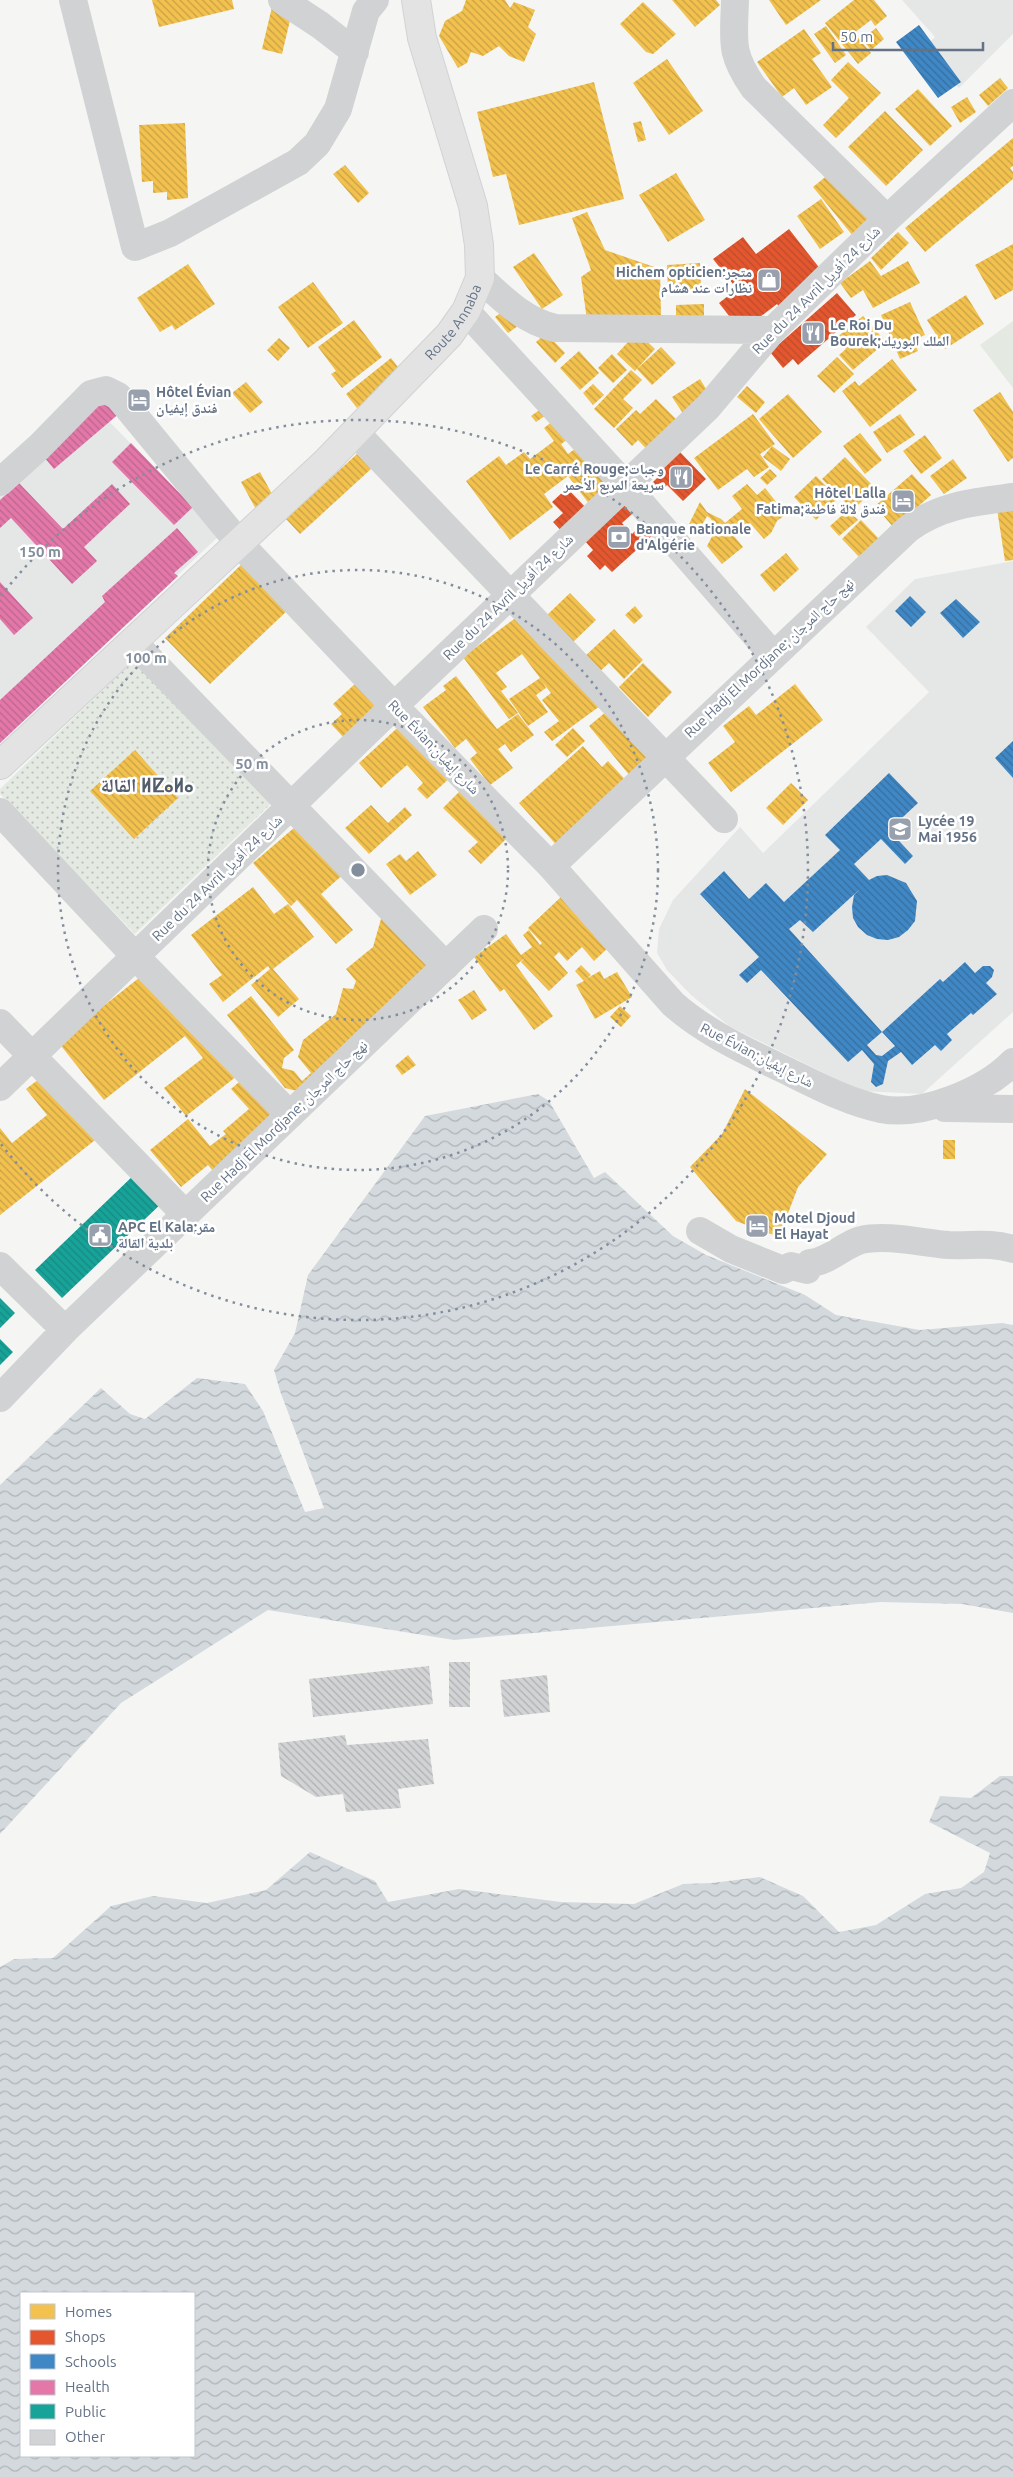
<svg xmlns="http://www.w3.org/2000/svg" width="1013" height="2477" font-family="Ubuntu,'Noto Naskh Arabic','Noto Sans Tifinagh',sans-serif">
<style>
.built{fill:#e5e7e7}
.park{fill:url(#park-dots)}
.pitch{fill:#e4e9e2}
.water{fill:url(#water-waves);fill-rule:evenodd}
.homes{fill:url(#homes-back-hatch)}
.shops{fill:url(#shops-back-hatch)}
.schools{fill:url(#schools-back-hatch)}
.health{fill:url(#health-back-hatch)}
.public{fill:url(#public-back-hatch)}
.building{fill:url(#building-back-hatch)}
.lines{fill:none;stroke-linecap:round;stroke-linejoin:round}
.major-casing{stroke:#d0d2d3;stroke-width:30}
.minor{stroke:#d1d2d3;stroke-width:28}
.major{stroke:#e3e3e4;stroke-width:28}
.ring{fill:none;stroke:#838e9d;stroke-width:2.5;stroke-dasharray:2.5 5}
.labels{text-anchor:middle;stroke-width:5;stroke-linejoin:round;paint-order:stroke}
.poi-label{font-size:14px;font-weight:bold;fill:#647286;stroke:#fff;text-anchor:start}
.street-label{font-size:14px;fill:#647286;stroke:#fff}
.district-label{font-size:19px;font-weight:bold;fill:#525d6b;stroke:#fff}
.centre{fill:#838e9d;stroke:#fff;stroke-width:2.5}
.ring-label{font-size:15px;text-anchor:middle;font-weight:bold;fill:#838e9d;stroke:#fff;stroke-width:5;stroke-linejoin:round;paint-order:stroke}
</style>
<defs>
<pattern id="park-dots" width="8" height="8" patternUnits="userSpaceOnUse" patternTransform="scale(1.25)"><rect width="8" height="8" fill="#e4e9e2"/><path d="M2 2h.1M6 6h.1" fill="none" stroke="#bcc1bd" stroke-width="1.8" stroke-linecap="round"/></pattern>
<pattern id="water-waves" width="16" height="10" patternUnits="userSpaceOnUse" patternTransform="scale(1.25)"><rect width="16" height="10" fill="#d3d9dd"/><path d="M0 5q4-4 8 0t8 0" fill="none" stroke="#afb4b9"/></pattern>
<pattern id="homes-back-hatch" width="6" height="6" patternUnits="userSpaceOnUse" patternTransform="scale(1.25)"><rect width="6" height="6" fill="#f2c14e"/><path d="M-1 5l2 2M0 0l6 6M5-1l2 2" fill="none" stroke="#c8a146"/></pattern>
<pattern id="shops-back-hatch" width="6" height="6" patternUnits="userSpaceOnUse" patternTransform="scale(1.25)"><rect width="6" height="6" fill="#e4572e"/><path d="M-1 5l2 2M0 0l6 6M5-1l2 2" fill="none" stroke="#bc4c2d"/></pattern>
<pattern id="schools-back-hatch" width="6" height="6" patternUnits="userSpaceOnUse" patternTransform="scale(1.25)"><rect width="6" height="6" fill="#3f88c5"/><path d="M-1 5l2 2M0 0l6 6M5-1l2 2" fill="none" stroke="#376e9e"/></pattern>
<pattern id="health-back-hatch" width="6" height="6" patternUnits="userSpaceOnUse" patternTransform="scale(1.25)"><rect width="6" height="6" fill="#e377a8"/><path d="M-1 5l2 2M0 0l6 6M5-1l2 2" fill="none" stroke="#bc668e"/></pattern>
<pattern id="public-back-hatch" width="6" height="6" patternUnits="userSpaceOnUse" patternTransform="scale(1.25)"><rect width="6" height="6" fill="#17a398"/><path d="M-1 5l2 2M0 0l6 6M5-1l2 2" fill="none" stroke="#188982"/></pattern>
<pattern id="building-back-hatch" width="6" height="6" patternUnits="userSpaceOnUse" patternTransform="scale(1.25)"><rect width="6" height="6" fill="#d2d3d4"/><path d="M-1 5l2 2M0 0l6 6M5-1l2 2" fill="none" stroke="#aeb0b2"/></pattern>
</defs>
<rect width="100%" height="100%" fill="#f5f6f4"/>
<path class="built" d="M902 0H1013V34L959 88 920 51 935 37Z
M97 409 220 535 0 743V495Z
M1013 561V1012L922 1094 860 1091 729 1026 691 995 667 970 657 953 659 929 673 900 740 827 763 853 929 692 866 627 915 579Z"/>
<path class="park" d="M139 655 277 798 135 934 0 794V789Z"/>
<path class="pitch" d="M1013 321V388L980 345Z"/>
<path class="water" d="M538 1094 549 1101 594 1178 605 1172 673 1236 706 1255 805 1295 836 1315 920 1330 1002 1323 1013 1325V1613L962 1604 881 1602 454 1640 268 1610 121 1703 0 1834V1485L101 1388 130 1414 145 1419 197 1378 245 1384 263 1411 305 1512 324 1508 280 1391 274 1370 295 1333 308 1275 425 1116Z
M1000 1776H1013V2477H0V1967L14 1959 53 1958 111 1906 153 1896 207 1903 266 1890 310 1852 375 1881 388 1902 459 1889 561 1902 634 1904 683 1884 712 1883 760 1877 803 1896 839 1932 876 1925 925 1894 961 1888 984 1872 990 1853 929 1822 940 1796 971 1798ZM194 2293V2456H21V2293Z"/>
<path class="homes" d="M152 0H232L234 9 159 27Z
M466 0H505L510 8 514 2 535 10 528 27 536 34 524 62 509 56 499 46 483 56 471 52 467 63 458 68 439 36 445 21 462 11Z
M672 0H716L720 5 695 27Z
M769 0H821L786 25Z
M854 0H874L887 16 875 26 871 20 854 33 871 53 858 64 825 23Z
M643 2 676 34 653 54 646 52 620 24Z
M272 7 292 12 282 54 262 49Z
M826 26 846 55 835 63 814 34Z
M876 28 884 39 871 50 862 39Z
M804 29 821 53 812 59 832 87 806 105 794 88 782 97 757 62Z
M667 59 703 111 669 135 633 83Z
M848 62 881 93 836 138 823 125 849 98 831 80Z
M1000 78 1008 88 988 106 979 95Z
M594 82 624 199 519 225 506 174 493 177 477 112Z
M918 89 952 126 930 146 895 109Z
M967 97 976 112 960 123 951 107Z
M885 111 923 150 886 186 848 147Z
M641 121 646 140 638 142 633 123Z
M185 123 188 198 167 200V192L153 193V181L142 182 139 125Z
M1013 138V166L1010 168 1013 172V179L925 252 905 228Z
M345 165 369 193 358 203 333 174Z
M835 169 875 218 853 236 813 187Z
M676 173 705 220 668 242 639 195Z
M821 199 844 232 820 249 797 216Z
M587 212 605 250 660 269 661 316 587 320 581 277 591 270 572 218Z
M898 232 909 243 881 270 871 258Z
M1013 244V290L995 300 975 265Z
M534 253 563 295 542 309 513 267Z
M870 261 881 276 908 261 920 283 873 308 863 290 851 298 840 283Z
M700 263 701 289 668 291 667 265Z
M188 264 215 304 175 330 172 325 160 332 137 298Z
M313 282 343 323 308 348 278 307Z
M966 295 984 324 945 349 927 320Z
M910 302 925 335 913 340 918 351 900 359 881 315Z
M512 304 525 321 508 333 495 317Z
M704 304V321L676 322V305Z
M863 316 886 342 853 370 839 355 846 349 836 338Z
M354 320 382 357 342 388 331 374 336 371 318 347Z
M637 332 655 349 635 371 617 354Z
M546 333 565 353 555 363 536 342Z
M279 338 290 348 278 361 267 350Z
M661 347 676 363 652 385 637 369Z
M579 351 599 373 580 390 560 368Z
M612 354 627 370 613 383 598 368Z
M837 357 854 374 834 393 817 376Z
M391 358 402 372 357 408 346 394Z
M892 359 917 390 870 427 842 391 855 381 859 386Z
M631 370 642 380 623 399 633 408 614 428 594 409Z
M700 379 711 397 684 415 672 397Z
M246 382 263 402 250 413 232 393Z
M593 384 604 395 593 405 583 393Z
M747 386 765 402 756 413 737 397Z
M1000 392 1013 412V458L1008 462 973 410Z
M788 394 822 432 793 458 759 419Z
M656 399 684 427 653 456 638 440 632 446 616 429 636 410 640 414Z
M545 406 549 413 536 422 531 416Z
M753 414 775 444 772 446 790 459 781 471 763 457 772 446 760 454 769 467 754 477 747 469 718 490 694 458Z
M900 414 915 435 887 453 873 432Z
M559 416 567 440 561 444 568 454 583 443 618 490 593 509 568 476 544 494 553 507 510 540 466 481 499 456 506 465 524 452 530 459 554 441 544 428Z
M860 433 882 460 865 474 843 446Z
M925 435 942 458 921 474 903 451Z
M357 454 371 469 300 534 286 519Z
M845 457 875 488 853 510 822 479Z
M953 459 967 478 944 494 930 476Z
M770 469 777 476 767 485 760 478Z
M260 472 277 503 258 513 241 482Z
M912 474 931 495 894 528 875 506Z
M816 476 838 498 816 520 794 497Z
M747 484 757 495 765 488 777 503 789 512 777 521 771 533 764 539 750 523 734 536 743 547 722 564 707 546 717 527 710 518 707 516 700 529 689 524 700 502 707 512 721 519 725 523 742 509 732 496Z
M1013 507V560L1005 561 997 509Z
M848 510 858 520 839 536 830 526Z
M861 520 881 541 861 559 842 539Z
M786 553 799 569 774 592 760 575Z
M246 560 291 607 210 684 165 638Z
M570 593 596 620 572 643 546 616Z
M635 606 643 616 634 624 625 615Z
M529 608 600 706 552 741 544 732 559 721 542 700 551 693 543 683 546 688 536 695 548 712 528 726 509 699 540 678 522 654 496 673 507 687 501 691 518 713 509 719 463 657Z
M614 629 643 660 624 679 609 663 598 673 583 658Z
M643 663 672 692 648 717 619 687Z
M368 672 391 698 345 739 331 724 342 714 333 704Z
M456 676 497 729 518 714 534 735 511 752 505 744 498 749 513 768 490 785 470 759 477 753 466 739 455 748 423 707 446 690 443 686Z
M795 684 823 720 731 792 708 763 735 742 723 726 749 706 756 715Z
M613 706 659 762 635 782 589 726Z
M406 720 455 773 427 799 417 789 423 783 407 765 381 788 359 763Z
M573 728 585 741 567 757 555 745Z
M583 746 602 767 608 761 631 786 560 849 519 803Z
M135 750 178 798 134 839 90 791Z
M791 783 808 800 783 825 766 808Z
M465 786 512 833 481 864 468 851 478 842 443 808Z
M371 805 388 823 405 807 412 815 369 854 345 828Z
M309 815 354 865 321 894 353 930 336 944 297 900 291 906 253 863Z
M418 851 437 875 410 895 386 864 400 854 406 861Z
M253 887 274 914 288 904 314 937 273 969 299 999 278 1017 251 985 270 969 268 966 223 1002 209 984 222 975 191 935Z
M563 895 611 945 594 961 582 947 567 961 559 952 554 957 568 973 549 991 521 962 525 958 516 965 553 1016 534 1030 504 989 500 992 474 957 506 934 521 955 532 947 523 935 529 930 540 945 542 943 528 928Z
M383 912 445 980 297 1091 285 1088 227 1015 251 996 294 1050 284 1058 282 1068 294 1071 302 1081 311 1073 298 1057 303 1040 336 1014 343 988 353 989 356 981 346 969 373 947Z
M581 965 591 975 586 979 600 971 604 979 617 972 632 997 595 1019 576 985 584 981 575 971Z
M154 966 242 1072 186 1116 164 1088 203 1058 185 1036 104 1100 58 1042Z
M474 990 487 1010 472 1020 458 1000Z
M620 1006 631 1016 621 1027 610 1017Z
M408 1055 416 1065 402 1075 395 1066Z
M52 1069 104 1133 0 1215V1128L12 1143 47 1115 26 1089Z
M247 1075 286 1123 219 1178 208 1165 181 1187 150 1150 188 1119 210 1146 226 1134 223 1131 249 1109 231 1089Z
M745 1089 827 1154 798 1187 779 1237 736 1221 690 1167 722 1134Z
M943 1140H955V1159H943Z"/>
<path class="shops" d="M789 229 821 270 782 310 777 304 748 326 740 316 733 321 719 303 737 289 713 259 743 237 756 254Z
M837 293 856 315 798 365 793 359 783 368 770 352Z
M679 451 706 479 683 501 667 485 661 491 652 483 659 476 656 473Z
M567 488 590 512 565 535 553 522 563 513 552 502Z
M623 504 632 514 622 523 632 534 644 522 654 534 612 572 605 565 600 570 587 556 593 550 584 540Z"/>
<path class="schools" d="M919 25 961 82 938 98 896 42Z
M910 596 926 612 911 627 895 611Z
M956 599 980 622 963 638 940 613Z
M1013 741V778L995 758Z
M889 773 918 803 889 830 913 856 905 864 881 839 854 864 869 880 877 876 887 875 906 883 917 901 915 921 908 930 899 937 888 940 877 939 867 935 858 927 853 918 852 907 854 895 860 889 813 932 800 920 789 929 882 1032 867 1045 876 1055 882 1056 895 1046 882 1032 940 979 943 982 965 962 975 973 983 966H990L994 970 992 977 986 983 997 994 973 1015 971 1013 947 1034 952 1040 941 1051 935 1045 912 1065 901 1052 888 1061 883 1084 876 1087 871 1082 874 1064 862 1050 848 1062 761 970 747 983 739 975 759 957 700 894 724 871 749 899 766 883 784 902 840 850 825 835Z"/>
<path class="health" d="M105 393 121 412 54 469 38 450Z
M131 443 193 507 174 525 112 462Z
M19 483 63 529 112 484 130 504 84 547 97 561 72 584 11 518 0 528V500Z
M177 528 198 552 174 573 178 576 0 743V700L105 602 102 596Z
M0 582 33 618 14 635 0 619Z"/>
<path class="public" d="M137 1172 165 1200 62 1298 35 1270Z
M0 1298 15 1313 0 1328Z
M0 1339 13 1352 0 1365Z"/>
<path class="building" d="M449 1662H470V1707H449Z
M429 1666 433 1704 313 1717 309 1679Z
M547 1675 550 1712 504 1717 500 1680Z
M345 1735 347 1745 428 1739 434 1784 398 1789 401 1808 346 1812 343 1794 316 1797 281 1776 278 1743Z"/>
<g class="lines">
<g class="major-casing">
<g id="major">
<path id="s1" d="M0 765 326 462 449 335 466 311 480 278 479 245 473 206 422 38 416 0"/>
</g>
</g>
<path class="minor" d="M73 0 135 247 170 233 298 162 317 144 338 109 366 11 375 0
M282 0 320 25 355 52
M735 0C734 41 729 53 754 88L887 219
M480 278C503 299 524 321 555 328L773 330
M466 311 625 485 773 655
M355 432 724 819
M0 482 39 447 91 394 106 390 118 396 239 543 394 706 551 866 673 1004C706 1033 744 1050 783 1069 814 1084 847 1102 881 1109 922 1117 985 1091 1013 1062
M133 642 446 966
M0 812 136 957 290 1115
M551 866 908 529C940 505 974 502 1013 497
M0 1023 185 1214
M0 1087 394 706 708 407 773 330 887 219 1013 103
M945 1108 1013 1109
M700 1231 731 1249 783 1270 791 1266 807 1270 810 1263C829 1262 843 1245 861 1240 886 1234 923 1243 949 1245 971 1246 991 1242 1013 1249
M0 1266 65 1330
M0 1398 65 1330 484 929"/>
<use href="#major" class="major"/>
</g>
<g class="ring">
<circle cx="358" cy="870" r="150"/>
<circle cx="358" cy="870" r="300"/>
<path d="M1 596A450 450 0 1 1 1 1144"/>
</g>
<defs>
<g id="shop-square" transform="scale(1.25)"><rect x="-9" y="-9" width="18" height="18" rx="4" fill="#97a0ac" stroke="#fff"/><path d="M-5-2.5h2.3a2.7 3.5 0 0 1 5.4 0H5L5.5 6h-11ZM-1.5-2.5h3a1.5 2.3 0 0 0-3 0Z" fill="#fff"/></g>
<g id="restaurant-square" transform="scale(1.25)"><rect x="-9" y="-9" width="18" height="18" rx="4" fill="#97a0ac" stroke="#fff"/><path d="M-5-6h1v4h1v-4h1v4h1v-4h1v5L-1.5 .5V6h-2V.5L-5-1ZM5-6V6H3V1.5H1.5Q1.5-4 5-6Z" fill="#fff"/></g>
<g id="hotel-square" transform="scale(1.25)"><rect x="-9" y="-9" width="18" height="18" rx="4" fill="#97a0ac" stroke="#fff"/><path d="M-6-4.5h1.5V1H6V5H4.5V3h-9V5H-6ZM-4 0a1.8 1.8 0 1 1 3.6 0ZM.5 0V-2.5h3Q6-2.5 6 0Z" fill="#fff"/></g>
<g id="bank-square" transform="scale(1.25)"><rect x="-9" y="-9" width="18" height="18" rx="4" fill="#97a0ac" stroke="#fff"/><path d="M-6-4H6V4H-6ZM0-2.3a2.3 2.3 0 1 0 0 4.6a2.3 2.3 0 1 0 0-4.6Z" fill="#fff"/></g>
<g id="school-square" transform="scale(1.25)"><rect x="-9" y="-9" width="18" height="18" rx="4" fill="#97a0ac" stroke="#fff"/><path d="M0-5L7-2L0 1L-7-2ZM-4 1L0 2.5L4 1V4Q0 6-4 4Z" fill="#fff"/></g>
<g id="civic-square" transform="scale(1.25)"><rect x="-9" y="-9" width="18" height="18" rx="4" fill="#97a0ac" stroke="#fff"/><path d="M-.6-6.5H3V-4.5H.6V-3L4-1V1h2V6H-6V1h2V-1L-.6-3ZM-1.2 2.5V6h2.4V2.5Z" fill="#fff"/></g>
</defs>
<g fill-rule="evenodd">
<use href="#shop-square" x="769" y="280"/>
<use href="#restaurant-square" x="813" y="333"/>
<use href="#hotel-square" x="139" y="400"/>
<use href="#restaurant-square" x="681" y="477"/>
<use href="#hotel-square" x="903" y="501"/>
<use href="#bank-square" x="619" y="537"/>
<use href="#school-square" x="900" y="829"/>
<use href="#hotel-square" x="757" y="1226"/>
<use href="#civic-square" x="100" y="1235"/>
</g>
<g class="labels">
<g class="poi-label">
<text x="752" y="277" text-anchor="end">Hichem opticien;متجر<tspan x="752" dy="16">نظارات عند هشام</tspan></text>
<text x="830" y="330">Le Roi Du<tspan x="830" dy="16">Bourek;الملك البوريك</tspan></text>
<text x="156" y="397">Hôtel Évian<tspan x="156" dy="16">فندق إيفيان</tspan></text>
<text x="664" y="474" text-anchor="end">Le Carré Rouge;وجبات<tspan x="664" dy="16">سريعة المربع الأحمر</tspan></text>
<text x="886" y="498" text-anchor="end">Hôtel Lalla<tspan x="886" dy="16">Fatima;فندق لالة فاطمة</tspan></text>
<text x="636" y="534">Banque nationale<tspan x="636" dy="16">d'Algérie</tspan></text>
<text x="918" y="826">Lycée 19<tspan x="918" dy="16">Mai 1956</tspan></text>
<text x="774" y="1223">Motel Djoud<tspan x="774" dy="16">El Hayat</tspan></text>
<text x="118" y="1232">APC El Kala;مقر<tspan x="118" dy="16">بلدية القالة</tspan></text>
</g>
<g class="street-label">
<text transform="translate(816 290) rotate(-45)" y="5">Rue du 24 Avril شارع 24 أفريل</text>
<text dy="5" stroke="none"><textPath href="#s1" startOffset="635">Route Annaba</textPath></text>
<text transform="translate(508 597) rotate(-44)" y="5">Rue du 24 Avril شارع 24 أفريل</text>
<text transform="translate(769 658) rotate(-43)" y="5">Rue Hadj El Mordjane; نهج حاج المرجان</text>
<text transform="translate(434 747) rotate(46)" y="5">Rue Évian;شارع إيفيان</text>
<text transform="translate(217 878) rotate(-44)" y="5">Rue du 24 Avril شارع 24 أفريل</text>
<text transform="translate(757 1055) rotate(27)" y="5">Rue Évian;شارع إيفيان</text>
<text transform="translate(284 1121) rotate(-44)" y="5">Rue Hadj El Mordjane; نهج حاج المرجان</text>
</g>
<g class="district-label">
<text x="147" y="792">القالة ⵍⵇⴰⵍⴰ</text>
</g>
</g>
<circle cx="358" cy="870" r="8" class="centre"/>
<g class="ring-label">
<text x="40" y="557">150 m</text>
<text x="146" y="663">100 m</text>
<text x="252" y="769">50 m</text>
</g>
<rect x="20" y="2292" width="175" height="165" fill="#ffffff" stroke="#c1c7cf"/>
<rect x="30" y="2304" width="25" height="15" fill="#f2c14e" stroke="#c1c7cf"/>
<text x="65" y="2317" font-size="15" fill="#647286">Homes</text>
<rect x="30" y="2330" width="25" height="15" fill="#e4572e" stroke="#c1c7cf"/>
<text x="65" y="2342" font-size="15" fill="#647286">Shops</text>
<rect x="30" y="2354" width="25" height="15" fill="#3f88c5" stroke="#c1c7cf"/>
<text x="65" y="2367" font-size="15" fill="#647286">Schools</text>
<rect x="30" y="2380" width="25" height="15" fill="#e377a8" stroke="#c1c7cf"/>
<text x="65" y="2392" font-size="15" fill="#647286">Health</text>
<rect x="30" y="2404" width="25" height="15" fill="#17a398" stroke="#c1c7cf"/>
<text x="65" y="2417" font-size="15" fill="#647286">Public</text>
<rect x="30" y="2430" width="25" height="15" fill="#d2d3d4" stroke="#c1c7cf"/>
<text x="65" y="2442" font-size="15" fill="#647286">Other</text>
<path d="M833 42v8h150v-8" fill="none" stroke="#647286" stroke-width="2.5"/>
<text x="840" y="42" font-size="15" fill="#647286" stroke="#ffffff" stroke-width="4" paint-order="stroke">50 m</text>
</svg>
